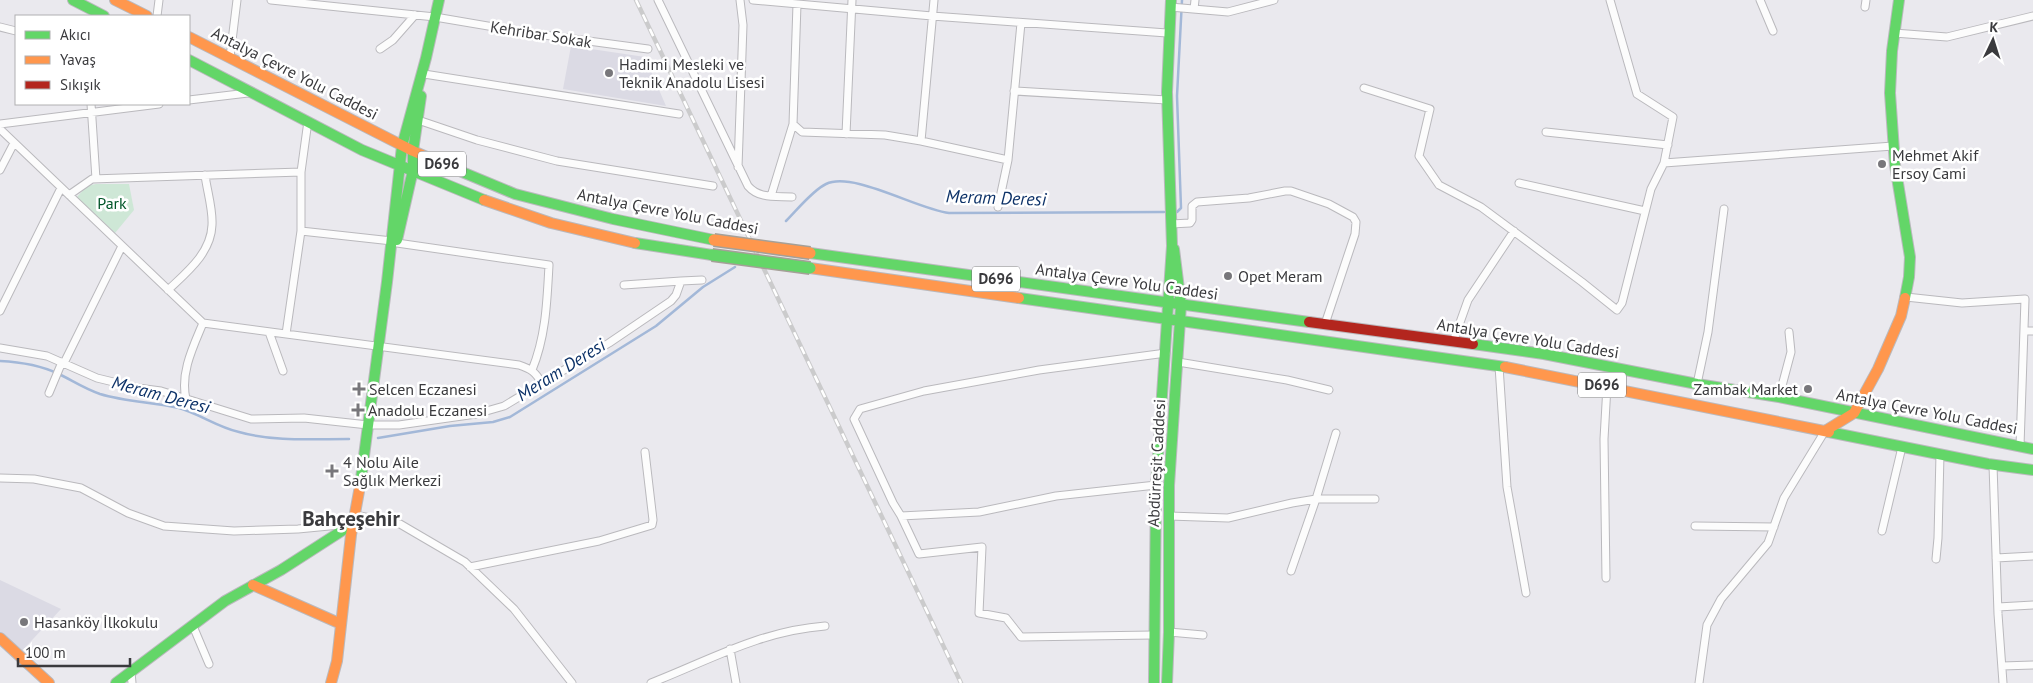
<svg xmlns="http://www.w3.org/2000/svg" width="2033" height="683" font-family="'PT Sans',sans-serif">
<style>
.built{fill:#dbdae4}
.green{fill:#cee7d6}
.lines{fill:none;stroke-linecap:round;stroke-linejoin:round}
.stream{stroke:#a3b8d8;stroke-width:2.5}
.street-casing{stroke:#bab9bd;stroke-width:9}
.fast-casing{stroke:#bab9bd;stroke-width:12}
.slow-casing{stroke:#bab9bd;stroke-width:12}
.jam-casing{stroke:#bab9bd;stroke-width:12}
.street{stroke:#fcfcfc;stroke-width:7}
.fast{stroke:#63d668;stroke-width:10}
.slow{stroke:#ff974d;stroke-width:10}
.jam{stroke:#b3261e;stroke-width:10}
.rail-casing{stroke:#cbcbcc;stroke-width:4.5}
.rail{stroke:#fff;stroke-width:2.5;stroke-dasharray:8;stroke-linecap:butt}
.fast-bridge-casing{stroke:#a5a098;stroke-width:14;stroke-linecap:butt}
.slow-bridge-casing{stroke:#a5a098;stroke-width:14;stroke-linecap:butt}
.fast-bridge{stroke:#63d668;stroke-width:11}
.slow-bridge{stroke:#ff974d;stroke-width:11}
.poi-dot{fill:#78777b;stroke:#fff;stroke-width:2}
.labels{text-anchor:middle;stroke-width:5;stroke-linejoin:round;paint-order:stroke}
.shield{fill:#fff;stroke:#757577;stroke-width:1}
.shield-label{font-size:15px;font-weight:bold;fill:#3a3a3d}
.street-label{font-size:16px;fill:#3a3a3d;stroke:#fff}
.poi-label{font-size:16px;fill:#3a3a3d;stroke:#fff;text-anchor:start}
.park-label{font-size:16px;fill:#005629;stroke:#fff}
.water-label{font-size:18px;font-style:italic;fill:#0d3268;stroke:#fff}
.district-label{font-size:21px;font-weight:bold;fill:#3a3a3d;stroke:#fff}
</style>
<rect width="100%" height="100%" fill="#eae9ee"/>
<path class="built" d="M571 46 645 57 666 106 563 89Z
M0 580 61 609 20 653 0 635Z"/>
<path class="green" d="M96 184H129L134 210 115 233 77 197 87 186Z"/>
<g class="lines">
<path class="stream" d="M1177 212 1181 208 1177 96 1182 0
M786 221C797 210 813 190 826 184 853 171 917 209 949 213L1164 212
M0 361C21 362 40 365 59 374 73 381 85 389 100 394 126 402 153 402 179 408 200 414 217 427 239 432 274 442 312 439 349 439
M378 438 450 426 493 422 510 417 656 326 703 287 735 267"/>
<g class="street-casing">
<path id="street" d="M271 0 435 17 529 33 648 49
M658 0 748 186C759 199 776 196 792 197
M753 0 932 16 1167 33
M1610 0 1637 94 1673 117 1664 163
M1760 0 1773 31
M797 4 793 124 802 132 885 135 921 141 1008 160
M1170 7 1228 12 1274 0
M1865 7 1866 0
M1194 9 1195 0
M157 16 159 0
M0 27 16 31
M1894 33 1947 37 2033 16
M380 49 393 40 415 15
M230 57 237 0
M424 74 679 114
M1364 88 1430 109 1419 156 1439 185 1481 207 1582 282 1617 310 1622 303 1651 189 1664 163 1893 146
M1014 91 1167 100
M189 100 248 93
M91 104 96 179
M418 120 477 140 557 161 713 186
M0 124 159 104
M0 129 203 323 519 365C531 369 536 372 542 384
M1546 132 1668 145
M846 134 852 0
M921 141 934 0
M738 167 743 25 740 0
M0 170 14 143
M1519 183 1645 211
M69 195 92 179 301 172
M771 196 793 124
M998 207 1008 160 1021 23
M1171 224 1190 223 1192 220V206L1197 202 1249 198 1285 191H1291L1329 204 1353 217 1356 222 1355 234 1325 324
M301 231 392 241
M397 243 549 265C547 301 546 336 532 370
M681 281 702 280
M168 290C187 272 211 253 212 225 213 209 207 191 205 175
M1906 297 1962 303 2025 299 2020 446
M0 311 61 188
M2024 331H2033
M269 332 283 371
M286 334 301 231V172L308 121
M1453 342 1468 300 1514 231
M0 348 47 356 97 378 138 388 161 391 251 419 304 418 368 425H399L476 414 504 406 609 343 671 301 676 295 681 281 624 285
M1178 362 1287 380 1329 390
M64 363 122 246
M1499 366 1507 487 1526 593
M1697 384 1708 332 1724 209
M49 393 62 362
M1779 397 1791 352 1789 332
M186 399C180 373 193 347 203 323
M1993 465 1998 614 2003 683
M0 478 34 479 81 488 128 513 164 526 234 531 298 529 350 524
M1156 485 1056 496 979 512 901 516 893 503 854 419 860 409 924 391 1039 370 1166 353
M355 515 400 524 465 562 514 609 572 683
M901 516 919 554 982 547 979 613 1006 618 1021 637 1153 635
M1169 516 1228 518 1292 503 1316 499 1336 433
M1695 526 1774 527
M1882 531 1902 447
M1996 558 2033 556
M1936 559 1938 538 1940 454
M470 567 599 541 652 525 653 520 645 452
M1291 571 1316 499H1375
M1606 578 1604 439 1607 386
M1998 607 2033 605
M193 626 209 664
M1169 632 1203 635
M730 649 736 683
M2002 666 2033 665
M131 672 132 683
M651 683C710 660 760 631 825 626
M1699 683 1707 625 1721 599 1768 543 1784 498 1825 431"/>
</g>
<g class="fast-casing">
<path id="fast" d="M73 0 104 16
M1899 0 1892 51 1890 93 1895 165 1910 257 1909 277 1905 298
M189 60 362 150 484 200
M450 167 515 194 613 219 714 240
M397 240 413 170V151L421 96
M635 243 712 255
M810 253 1309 322
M1019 298 1505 367
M1473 344 1544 354 1697 384 1779 397 2033 449
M1829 432 1988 464 2033 470
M360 486 387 282 402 146 426 58 439 0
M116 683 225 601 281 570 354 523
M1154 683 1156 485 1172 246 1167 92 1171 0
M1167 683 1169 632V485L1181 305 1174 249"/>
</g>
<g class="slow-casing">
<path id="slow" d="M115 0 147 16
M189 37 413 151 450 167
M484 200 551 223 635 243
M810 268 1019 298
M1505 367 1829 432
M1825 431 1854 413 1878 369 1901 316 1905 298
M253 585 341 624
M0 638 49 683
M331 683 337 661 351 535 360 486"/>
</g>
<g class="jam-casing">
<path id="jam" d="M1309 322 1473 344"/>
</g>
<use href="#street" class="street"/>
<use href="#fast" class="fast"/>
<use href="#slow" class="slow"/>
<use href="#jam" class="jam"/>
<g class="rail-casing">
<path id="rail" d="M636 0 961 683"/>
</g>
<use href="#rail" class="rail"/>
<g class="fast-bridge-casing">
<path id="fast-bridge" d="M712 255 810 268"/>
</g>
<g class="slow-bridge-casing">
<path id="slow-bridge" d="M714 240 810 253"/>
</g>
<use href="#fast-bridge" class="fast-bridge"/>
<use href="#slow-bridge" class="slow-bridge"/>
</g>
<g class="poi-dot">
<circle cx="609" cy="73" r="5"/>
<circle cx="1882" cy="164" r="5"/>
<circle cx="1228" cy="276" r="5"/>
<path d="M356.5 381.5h5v5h5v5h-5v5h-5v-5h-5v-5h5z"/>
<circle cx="1808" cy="389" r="5"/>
<path d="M355.5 402.5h5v5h5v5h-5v5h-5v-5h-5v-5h5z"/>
<path d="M329.5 463.5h5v5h5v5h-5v5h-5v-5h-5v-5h5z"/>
<circle cx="24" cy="622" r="5"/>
</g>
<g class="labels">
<g class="shield">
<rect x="418" y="151.5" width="48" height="25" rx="4"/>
<rect x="972" y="266.5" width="48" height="25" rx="4"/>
<rect x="1578" y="372.5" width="48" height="25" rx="4"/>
</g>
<g class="shield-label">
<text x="442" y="169">D696</text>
<text x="996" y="284">D696</text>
<text x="1602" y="390">D696</text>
</g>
<g class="street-label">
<text transform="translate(541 34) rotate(9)" y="6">Kehribar Sokak</text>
<text transform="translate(295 73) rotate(27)" y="6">Antalya Çevre Yolu Caddesi</text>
<text transform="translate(668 211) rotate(11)" y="6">Antalya Çevre Yolu Caddesi</text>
<text transform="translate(1127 281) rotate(8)" y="6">Antalya Çevre Yolu Caddesi</text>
<text transform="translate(1528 338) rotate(9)" y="6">Antalya Çevre Yolu Caddesi</text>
<text transform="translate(1927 411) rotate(11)" y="6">Antalya Çevre Yolu Caddesi</text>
<text transform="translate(1156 463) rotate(-87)" y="6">Abdürreşit Caddesi</text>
</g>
<g class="poi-label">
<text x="619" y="70">Hadimi Mesleki ve<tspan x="619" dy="18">Teknik Anadolu Lisesi</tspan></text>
<text x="1892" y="161">Mehmet Akif<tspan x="1892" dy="18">Ersoy Cami</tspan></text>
<text x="1238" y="282">Opet Meram</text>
<text x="369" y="395">Selcen Eczanesi</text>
<text x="1798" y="395" text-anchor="end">Zambak Market</text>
<text x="368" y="416">Anadolu Eczanesi</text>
<text x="343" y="468">4 Nolu Aile<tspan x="343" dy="18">Sağlık Merkezi</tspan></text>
<text x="34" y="628">Hasanköy İlkokulu</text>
</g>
<g class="park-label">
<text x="112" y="209">Park</text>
</g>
<g class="water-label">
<text transform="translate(996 198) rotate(2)" y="6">Meram Deresi</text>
<text transform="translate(561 370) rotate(-32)" y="6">Meram Deresi</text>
<text transform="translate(161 395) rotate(15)" y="6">Meram Deresi</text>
</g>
<g class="district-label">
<text x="351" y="526">Bahçeşehir</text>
</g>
</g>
<rect x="15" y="15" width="175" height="90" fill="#ffffff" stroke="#b0b0b1"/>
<rect x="25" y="31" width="25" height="8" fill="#63d668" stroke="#b0b0b1"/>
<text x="60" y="40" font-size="15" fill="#3a3a3d">Akıcı</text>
<rect x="25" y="56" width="25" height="8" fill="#ff974d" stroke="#b0b0b1"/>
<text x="60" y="65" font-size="15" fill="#3a3a3d">Yavaş</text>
<rect x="25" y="81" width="25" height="8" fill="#b3261e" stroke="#b0b0b1"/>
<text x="60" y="90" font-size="15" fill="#3a3a3d">Sıkışık</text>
<g transform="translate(1993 40) rotate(4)" stroke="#ffffff" stroke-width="4" paint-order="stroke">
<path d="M0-4L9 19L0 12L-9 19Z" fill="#3a3a3d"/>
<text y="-8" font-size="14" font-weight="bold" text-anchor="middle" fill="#3a3a3d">K</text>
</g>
<path d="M18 658v8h112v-8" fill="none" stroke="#3a3a3d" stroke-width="2.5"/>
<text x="25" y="658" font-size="15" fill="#3a3a3d" stroke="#ffffff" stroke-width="4" paint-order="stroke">100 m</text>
</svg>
